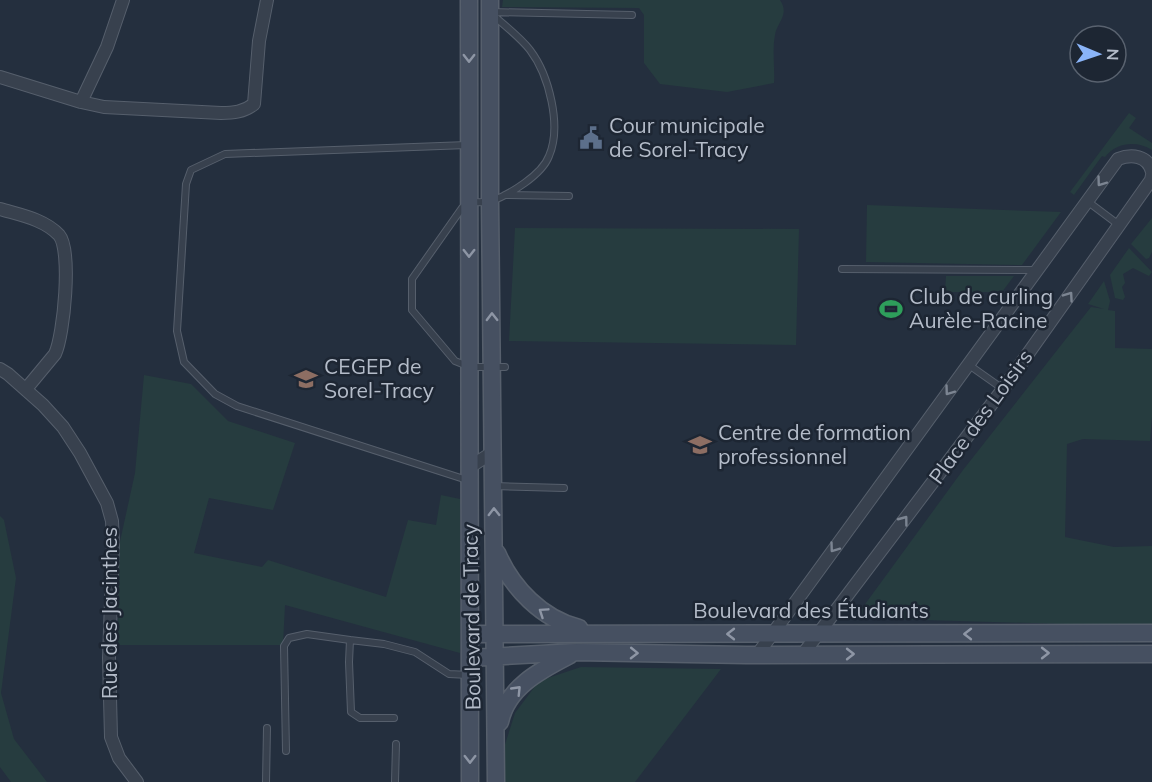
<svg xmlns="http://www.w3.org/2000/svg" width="1152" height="782" font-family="Mulish,sans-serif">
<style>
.green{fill:#263c3f}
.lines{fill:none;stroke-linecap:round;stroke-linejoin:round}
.lane-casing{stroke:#565f6c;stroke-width:8}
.street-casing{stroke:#565f6c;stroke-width:14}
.secondary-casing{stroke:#565f6c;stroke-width:19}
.lane{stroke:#38414e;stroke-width:6}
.street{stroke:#38414e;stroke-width:12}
.secondary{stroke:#465061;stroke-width:16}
.oneway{stroke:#8e96a5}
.oneway2{stroke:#7c8592}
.labels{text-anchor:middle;stroke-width:5;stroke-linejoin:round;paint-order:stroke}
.poi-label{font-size:21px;fill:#b4bcc9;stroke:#1d2633;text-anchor:start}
.street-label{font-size:21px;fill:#b4bcc9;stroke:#1d2633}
</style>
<rect width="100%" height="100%" fill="#242f3e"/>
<path class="green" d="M503 0H780C790 15 777 22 775 35 772 51 775 68 774 83L727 92 660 84 644 63V15L639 8 502 7Z
M1129 113 1136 118 1129 128 1152 143V150C1136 140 1116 143 1105 157L1102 156 1074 195 1070 192Z
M867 205 1061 212 1022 265 866 262Z
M1152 218V252L1149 258 1146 259 1131 244Z
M515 228 799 229 796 345 509 341Z
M1129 248 1152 272 1149 276 1133 268 1123 274 1125 283 1122 287 1125 297 1123 300 1115 298 1110 275Z
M946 276H1014L1002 292H945Z
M1104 281 1110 301 1108 310 1115 311V348L1152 349V417L1150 441 1083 439 1067 444 1065 537 1114 547 1152 546V624H1064L855 618 963 470 1091 307 1104 309 1088 304Z
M144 375 191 384 228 421 295 443 273 510 209 498 194 553 262 567 268 560 386 597 408 520 436 525 441 495 460 499V653L285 605 283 645H118L119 546 135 473Z
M0 516 4 520 16 578 1 693 14 739 47 782H11L0 767Z
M581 667 721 669 635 782H500L501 757 515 713 539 681Z"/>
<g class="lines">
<g class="lane-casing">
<path id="lane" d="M491 12 632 15
M493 15C505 26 520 37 530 50 549 75 562 126 549 156 542 175 510 194 492 201 485 203 476 202 469 202L462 208 412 279V310L455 361 470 367H505
M505 195 569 196
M1087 201 1119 225
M842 269 1036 270
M969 365 1003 389
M467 480 237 406 215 394 184 362 177 331 186 184 191 170 225 154 467 145
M494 486 564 488
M394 718H360L351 712 349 662 350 640 384 644 415 652 449 674 469 675
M286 751 284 646 289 638 307 634 350 640
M266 782 267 728
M395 782 396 744"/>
</g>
<g class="street-casing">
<path id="street" d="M0 77 81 102 104 107 221 113C233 113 244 112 254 104L259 41 267 0
M81 102 107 47 123 0
M0 209C20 215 44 219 59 235 72 250 64 335 55 354L26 389
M0 369 8 374 43 405 63 427 80 453 107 503 112 521 113 544 109 658 111 737 119 758 137 782
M470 467 493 452
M803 654 1003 389 1151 180 1152 175
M757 655 1118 159C1131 154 1148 155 1152 172"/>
</g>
<g class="secondary-casing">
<path id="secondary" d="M469 0 470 782
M490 0V202L496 782
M497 553C512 588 542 619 579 628
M470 634 1152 633
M470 658 576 652 746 655 1152 654
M500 722C507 687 541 670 570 655"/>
</g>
<use href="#lane" class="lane"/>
<use href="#street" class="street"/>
<use href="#secondary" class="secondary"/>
</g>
<defs><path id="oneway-chevron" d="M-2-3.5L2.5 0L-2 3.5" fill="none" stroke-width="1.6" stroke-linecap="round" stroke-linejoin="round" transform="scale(1.5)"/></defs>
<g class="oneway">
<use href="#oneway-chevron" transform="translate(469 58) rotate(90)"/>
<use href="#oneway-chevron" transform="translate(469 253) rotate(90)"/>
<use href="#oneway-chevron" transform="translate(492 317) rotate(-91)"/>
<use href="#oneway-chevron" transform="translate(494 512) rotate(-91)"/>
<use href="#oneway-chevron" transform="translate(543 612) rotate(-146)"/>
<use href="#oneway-chevron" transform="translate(731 634) rotate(180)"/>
<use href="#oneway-chevron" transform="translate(968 634) rotate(180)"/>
<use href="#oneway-chevron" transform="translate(634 653) rotate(1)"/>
<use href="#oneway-chevron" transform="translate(1045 653)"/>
<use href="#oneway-chevron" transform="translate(850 654)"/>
<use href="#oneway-chevron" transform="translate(517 690) rotate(-46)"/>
<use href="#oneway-chevron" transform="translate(470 759) rotate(90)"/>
</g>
<g class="oneway2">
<use href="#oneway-chevron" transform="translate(1101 182) rotate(126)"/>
<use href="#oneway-chevron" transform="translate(1069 296) rotate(-55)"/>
<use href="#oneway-chevron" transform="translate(949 391) rotate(126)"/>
<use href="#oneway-chevron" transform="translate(904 520) rotate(-53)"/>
<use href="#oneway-chevron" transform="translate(834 548) rotate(126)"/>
</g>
<defs>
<g id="civic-bare" transform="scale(1.8)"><path d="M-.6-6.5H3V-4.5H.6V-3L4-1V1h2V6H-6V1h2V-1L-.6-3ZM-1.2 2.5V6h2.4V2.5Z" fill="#5c6f8a" stroke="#1d2633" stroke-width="2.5" paint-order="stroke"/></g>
<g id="stadium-bare" transform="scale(1.8)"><path d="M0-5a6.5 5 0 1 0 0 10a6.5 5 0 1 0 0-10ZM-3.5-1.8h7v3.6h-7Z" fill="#2e9e5b" stroke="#1d2633" stroke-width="2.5" paint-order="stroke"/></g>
<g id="university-bare" transform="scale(1.8)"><path d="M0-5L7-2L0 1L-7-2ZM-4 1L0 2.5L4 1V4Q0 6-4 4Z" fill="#8d6e63" stroke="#1d2633" stroke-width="2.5" paint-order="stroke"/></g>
<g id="school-bare" transform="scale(1.8)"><path d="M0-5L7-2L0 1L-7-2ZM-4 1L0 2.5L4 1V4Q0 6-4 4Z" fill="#8d6e63" stroke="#1d2633" stroke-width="2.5" paint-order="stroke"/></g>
</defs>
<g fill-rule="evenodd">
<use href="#civic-bare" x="591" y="138"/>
<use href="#stadium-bare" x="891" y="309"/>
<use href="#university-bare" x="306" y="379"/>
<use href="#school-bare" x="700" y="445"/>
</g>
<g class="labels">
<g class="poi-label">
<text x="609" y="133">Cour municipale<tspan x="609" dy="24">de Sorel-Tracy</tspan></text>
<text x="909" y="304">Club de curling<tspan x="909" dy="24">Aurèle-Racine</tspan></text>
<text x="324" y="374">CEGEP de<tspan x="324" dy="24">Sorel-Tracy</tspan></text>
<text x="718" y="440">Centre de formation<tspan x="718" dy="24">professionnel</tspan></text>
</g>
<g class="street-label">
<text transform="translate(981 417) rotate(-54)" y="7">Place des Loisirs</text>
<text x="811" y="618">Boulevard des Étudiants</text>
<text transform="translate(110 613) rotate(-90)" y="7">Rue des Jacinthes</text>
<text transform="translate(472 617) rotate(-91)" y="7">Boulevard de Tracy</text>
</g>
</g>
<g transform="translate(1098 54) rotate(92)"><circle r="28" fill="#1d2633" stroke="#59626f" stroke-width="1.5"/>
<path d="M0-4.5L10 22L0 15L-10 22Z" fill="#8ab4f8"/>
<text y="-9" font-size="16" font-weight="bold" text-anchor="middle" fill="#b4bcc9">N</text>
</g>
</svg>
